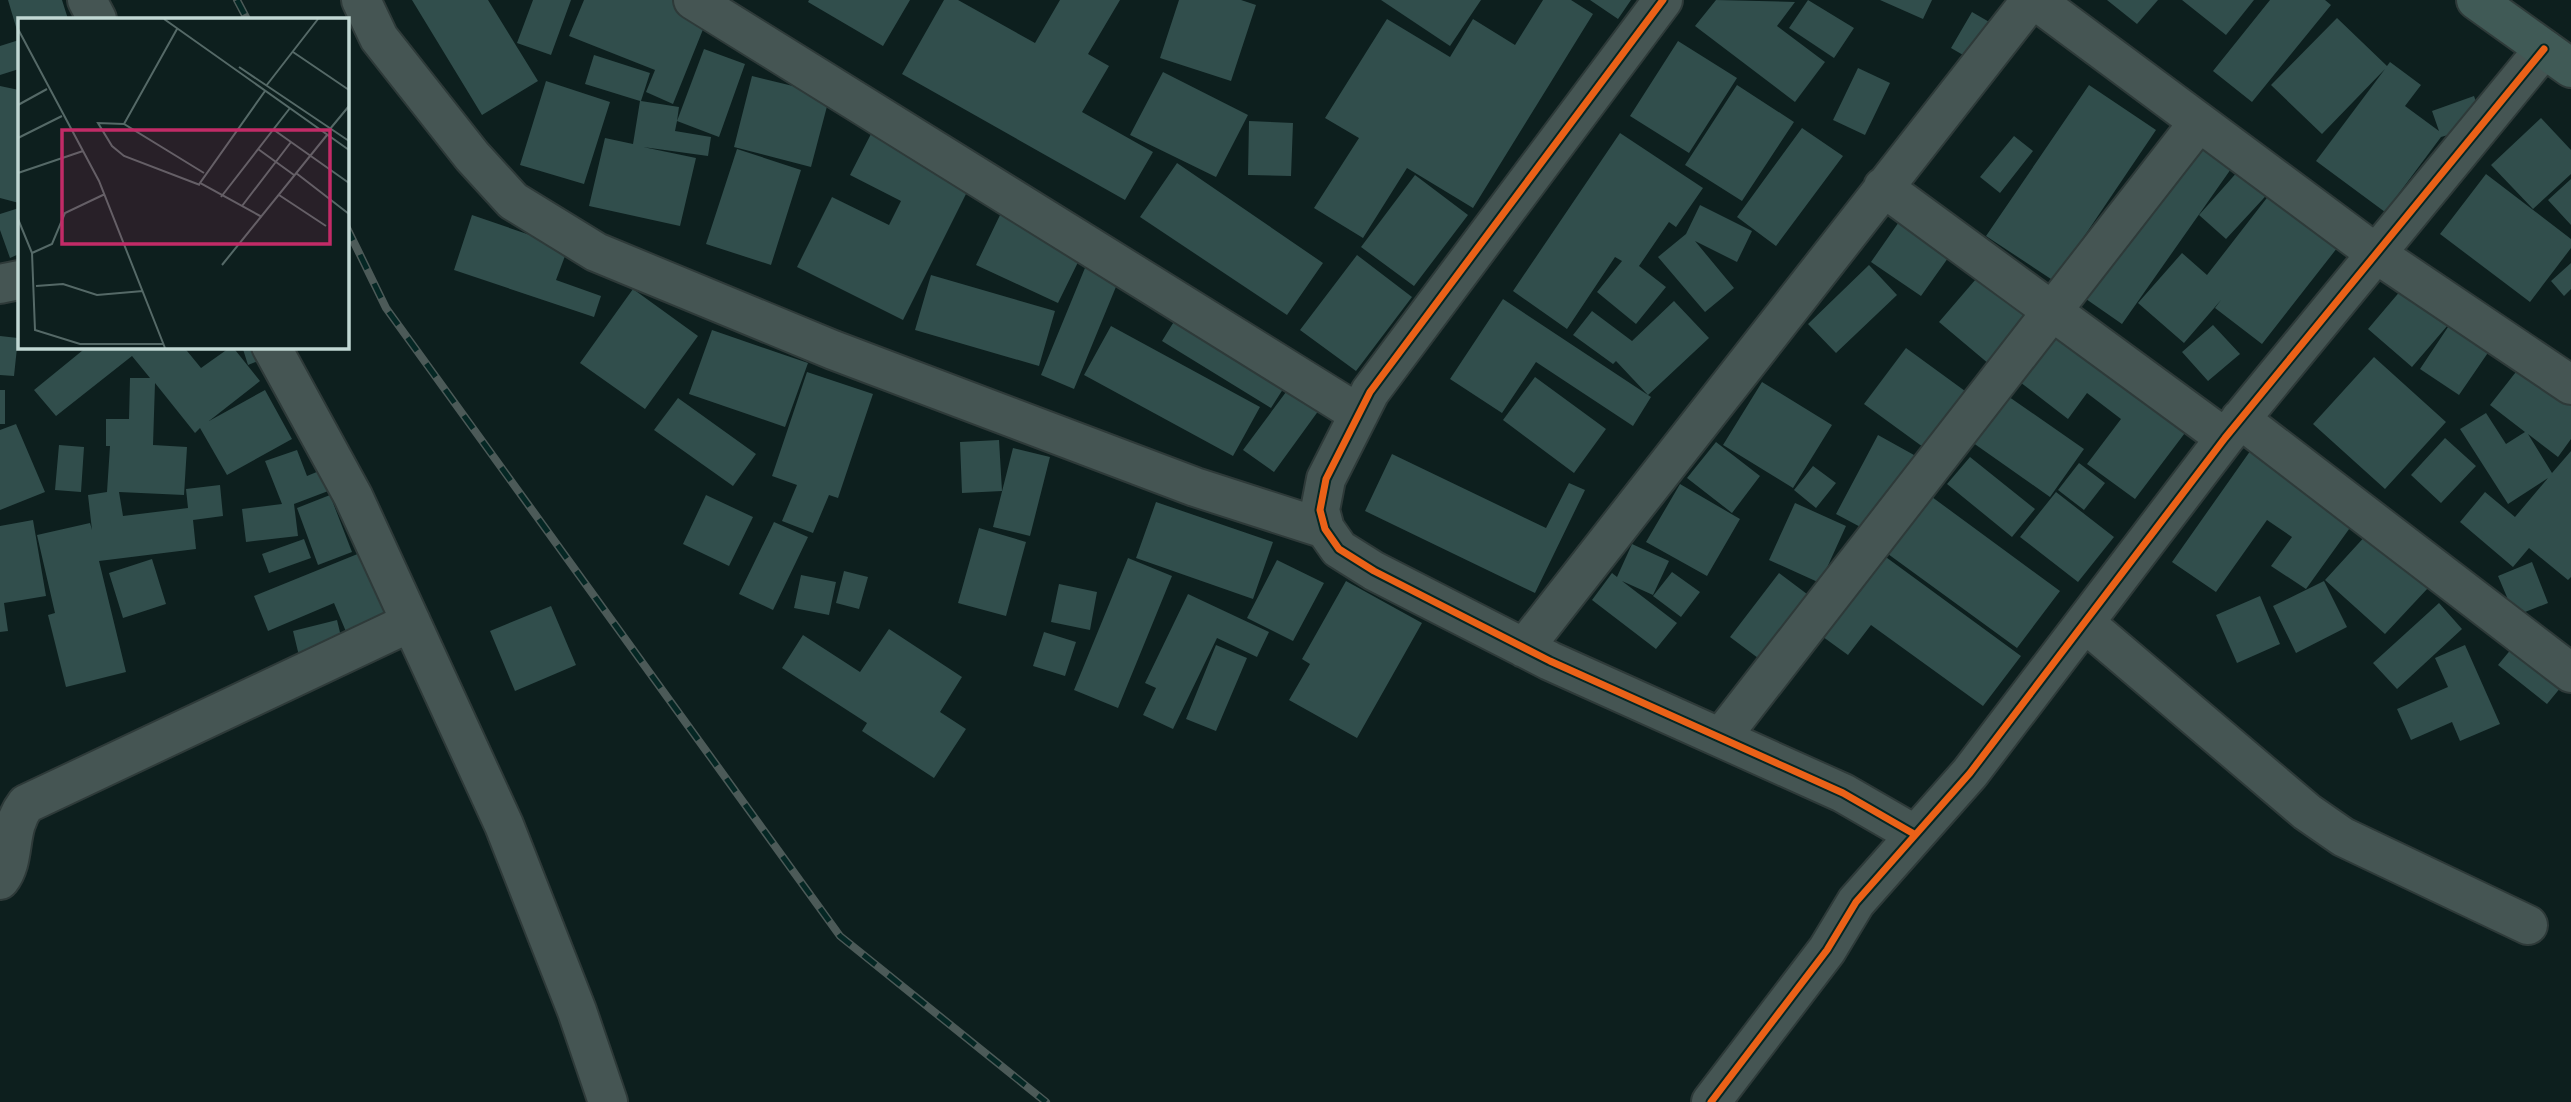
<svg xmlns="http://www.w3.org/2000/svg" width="2571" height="1102" font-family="Jost,sans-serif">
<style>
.building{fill:#314e4c}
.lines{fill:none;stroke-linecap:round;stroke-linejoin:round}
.street-casing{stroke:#2e3a39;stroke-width:42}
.highway-casing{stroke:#2e3a39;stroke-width:42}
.street{stroke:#455553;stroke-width:38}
.highway{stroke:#405a56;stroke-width:38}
.rail-casing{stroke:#4c5a58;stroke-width:8}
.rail{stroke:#052724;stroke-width:5;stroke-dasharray:16;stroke-linecap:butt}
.cycleway-casing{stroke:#052724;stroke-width:11}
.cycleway{stroke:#ea6118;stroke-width:7}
.inset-road{fill:none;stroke:#556967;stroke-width:2}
.view{fill:#c22b67;fill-opacity:0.15;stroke:#c22b67;stroke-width:3.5}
.inset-edge{fill:none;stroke:#c1d8d4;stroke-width:3.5}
</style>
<rect width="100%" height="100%" fill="#0d1f1e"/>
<path class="building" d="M8 0H62L68 19H19V37Z
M412 0H488L538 81 482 115Z
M533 0H571L551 55 517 43Z
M584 0H680L710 12 673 104 646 92 655 70 569 36Z
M809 0H910L883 46 808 2Z
M944 0H958L1035 43 1060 0H1120L1088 54 1109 66 1082 112 1153 152 1125 200 902 74Z
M1179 0H1241L1256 5 1231 81 1160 58Z
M1381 0H1481L1450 46Z
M1543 0H1571L1593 14 1473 208 1407 168 1363 238 1314 208 1359 138 1325 118 1387 19 1450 57 1473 19 1515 45Z
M1590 0H1631L1618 19Z
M1716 0 1795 2 1777 26 1825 62 1795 102 1695 26Z
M1808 0 1854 28 1834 58 1789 28Z
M1880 0H1932L1923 19Z
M2107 0H2158L2137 24Z
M2182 0H2254L2226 35Z
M2270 0H2325L2331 5 2252 102 2213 71Z
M1972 12 1991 23 1970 59 1951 48Z
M2337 18 2387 66 2390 62 2421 85 2405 106 2439 131 2432 111 2474 96 2484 125 2441 137 2385 212 2316 161 2385 69 2322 134 2271 85Z
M19 40V69L0 75V46Z
M1678 41 1737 78 1689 153 1630 116Z
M704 49 745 64 719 137 677 121 675 131 711 137 708 156 643 147 696 158 680 226 589 206 605 138 633 144 640 101 585 84 594 55 650 73 641 101 679 107 677 121Z
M1858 68 1890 83 1865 135 1833 120Z
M1163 72 1248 115 1216 177 1130 135Z
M752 76 830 95 811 167 734 147Z
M546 81 610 102 584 184 520 165Z
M1737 85 1794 122 1742 201 1685 165Z
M2089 85 2156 130 2054 281 1986 236Z
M0 86 19 90V203L0 198Z
M2541 118 2571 150V174L2533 209 2491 165Z
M1249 121 1293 123 1291 176 1248 175Z
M2208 124 2245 149 2122 324 2086 299Z
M1802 128 1843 156 1776 246 1737 217Z
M872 132 972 182 903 320 797 267 832 197 889 225 901 201 850 175Z
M1620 133 1703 188 1676 227 1669 222 1639 266 1666 287 1636 324 1597 292 1622 261 1615 257 1567 329 1513 291Z
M2014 136 2033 151 2000 193 1980 177Z
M737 149 801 170 771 265 706 244Z
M2247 161 2275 186 2226 239 2199 215Z
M1177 163 1323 263 1287 315 1140 217Z
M2486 174 2571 239V248L2530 302 2440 234Z
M1415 175 1468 215 1414 286 1361 247Z
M2571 179V225L2548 200Z
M2273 190 2341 243 2262 344 2215 308 2221 300 2184 343 2138 303 2182 253 2207 275Z
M1700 205 1752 231 1737 262 1695 241 1734 288 1705 312 1658 257 1686 234Z
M19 208V254L10 258 0 230V214Z
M1908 209 1958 244 1921 296 1871 262Z
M1001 213 1083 252 1058 303 976 265Z
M472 215 568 248 556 280 601 296 594 317 454 270Z
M1357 255 1412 297 1356 371 1300 330Z
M1087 263 1120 277 1074 389 1041 375Z
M2571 263V289L2564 296 2551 281Z
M1869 265 1897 295 1836 353 1808 324Z
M1988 265 2038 307 1989 364 1939 322Z
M931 275 1055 311 1039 366 915 330Z
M2413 276 2496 341 2459 395 2420 369 2454 318 2412 367 2368 329Z
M633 289 698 336 645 409 580 363Z
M1503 299 1651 397 1633 426 1536 362 1502 413 1450 379Z
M1674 301 1709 338 1648 395 1616 361 1613 364 1573 335 1592 311 1632 341Z
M1183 307 1292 375 1271 408 1162 341Z
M2059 321 2194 421 2135 499 2087 464 2121 419 2087 393 2068 419 2016 379Z
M2213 325 2240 354 2208 381 2182 352Z
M1111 326 1260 407 1233 456 1084 375Z
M712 330 808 363 785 427 689 394Z
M0 336 18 338 14 376 0 375Z
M88 346H183L201 368 232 346 260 381 209 421 265 390 292 439 227 475 200 428 195 433 155 383 153 445 187 447 184 495 119 492 123 516 188 508 186 489 220 485 223 516 193 520 196 549 99 561 126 672 66 687 48 615 55 613 37 535 90 523 92 530 88 495 107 492 110 446H106V419H129L130 378H150L132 356 56 416 34 390Z
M242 346H279L281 352 248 365Z
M1906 348 1965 391 1923 447 1864 404Z
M2530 354 2571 386V439L2558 457 2528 434 2552 473 2571 451V577L2568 580 2529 548 2513 567 2460 522 2485 492 2515 517 2548 478 2508 504 2460 429 2486 413 2506 444 2525 432 2490 405Z
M2374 357 2446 422 2385 489 2313 424Z
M807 372 873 394 838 498 829 495 813 533 782 521 797 485 772 476Z
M1535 377 1606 429 1574 473 1503 420Z
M1762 382 1832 425 1793 488 1723 445Z
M1289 388 1319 410 1274 472 1243 450Z
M0 390H5V424H0Z
M2002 392 2084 449 2050 497 1969 440Z
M678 398 756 454 733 486 654 430Z
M16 424 45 492 0 510V430Z
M1878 435 1923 460 1881 538 1836 514Z
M2445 438 2476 466 2441 503 2411 475Z
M999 440 1002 491 962 493 960 442Z
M1716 442 1760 476 1732 513 1687 478Z
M59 445 84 447 81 492 55 490Z
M2253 447 2357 518 2306 589 2271 566 2292 537 2267 520 2216 592 2172 562Z
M1013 448 1050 457 1030 536 993 527Z
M297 450 307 476 336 464 344 485 294 504 298 536 246 542 242 509 282 504 265 461Z
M1392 454 1546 528 1569 483 1585 490 1535 593 1365 511Z
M1970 457 2035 509 2012 537 1947 484Z
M2079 463 2105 483 2084 510 2058 490Z
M1813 466 1836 483 1816 508 1794 490Z
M1680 484 1740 519 1707 576 1646 542Z
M2056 492 2114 537 2078 582 2020 537Z
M330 495 352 552 318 565 297 508Z
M706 495 753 517 729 566 683 544Z
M1932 497 2060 591 2017 648 1888 554Z
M1156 502 1273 542 1253 599 1136 558Z
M1795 503 1846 526 1820 583 1769 560Z
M33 520 46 596 4 603 8 631 0 632V526Z
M774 522 808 537 773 610 739 594Z
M979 528 1026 542 1006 616 958 603Z
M2368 533 2428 588 2385 634 2325 580Z
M304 539 311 558 269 573 262 554Z
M1632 544 1669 561 1653 595 1622 581 1677 623 1656 649 1592 600 1612 573 1617 577Z
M1879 552 2021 656 1983 706 1871 625 1848 655 1819 634Z
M360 553 392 630 352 646 334 603 268 631 254 596Z
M1128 558 1172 576 1118 708 1074 690Z
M152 559 166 604 123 618 109 573Z
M1277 560 1324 583 1293 641 1247 618Z
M2532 562 2548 603 2515 616 2498 576Z
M844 571 868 577 859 609 836 603Z
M1672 572 1700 592 1681 617 1653 596Z
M1779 573 1811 597 1762 661 1730 637Z
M801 575 836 582 829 615 794 608Z
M1346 581 1422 623 1357 738 1289 700 1310 664 1302 659Z
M2324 581 2347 627 2296 653 2273 606Z
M1059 584 1097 592 1090 630 1051 622Z
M1188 594 1269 632 1257 657 1217 638 1173 729 1143 715 1156 688 1145 683Z
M2260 596 2280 644 2237 663 2216 615Z
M2439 603 2462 629 2397 689 2373 663Z
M551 606 576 665 515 691 490 631Z
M337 620 345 653 301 664 293 631Z
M889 629 962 677 940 712 966 729 934 778 862 731 867 723 782 668 803 635 860 672Z
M1044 632 1076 642 1065 676 1033 666Z
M2522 636 2571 675 2547 704 2498 665Z
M1216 645 1247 658 1216 731 1186 719Z
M2465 645 2500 724 2460 741 2452 722 2411 740 2397 709 2448 687 2435 658Z"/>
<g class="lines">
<g class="street-casing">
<path id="street" d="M87 0 97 19
M361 0 379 38 472 156 513 201 596 252 833 350 1195 487 1325 529
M693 0 1359 414
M1663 0 1370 392 1326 479 1320 510 1325 529 1339 549 1374 571 1550 661 1843 793 1914 834
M2035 0 2378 255 2571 385
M1883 187 2225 438
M0 284 19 280
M271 346 353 496 504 825 577 1011 608 1102
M2240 419 2571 673
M2085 623 2307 812 2343 837 2528 925
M1524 648 2031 0
M1722 736 2199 122
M0 880C17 858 6 830 26 804L411 622
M1711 1102 1827 950 1856 902 1970 773 2225 438 2544 49"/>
</g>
<g class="highway-casing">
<path id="highway" d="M2476 0 2571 68"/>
</g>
<use href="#street" class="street"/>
<use href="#highway" class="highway"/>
<g class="rail-casing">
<path id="rail" d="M237 0 247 19
M346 226 386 308 840 936 1046 1102"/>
</g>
<use href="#rail" class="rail"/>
<g class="cycleway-casing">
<path id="cycleway" d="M1663 0 1370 392 1326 479 1320 510 1325 529 1339 549 1374 571 1550 661 1843 793 1914 834
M1711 1102 1827 950 1856 902 1970 773 2225 438 2544 49"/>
</g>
<use href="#cycleway" class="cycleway"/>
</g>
<g transform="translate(18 18)">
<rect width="331" height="331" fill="#0d1f1e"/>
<path class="inset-road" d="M146 1 331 132M0 11 81 163 147 330M275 34 331 72M221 49 331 123M248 68 300 1M0 87 29 71M106 106 159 11M312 111 331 88M256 112 331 165M0 120 44 98M240 131 276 157M0 155 65 133M278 155 331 196M182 167 106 138 94 128 80 105 106 106 186 155M261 177 308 208M203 179 272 90M224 188 273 124M244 199 182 165 247 73M0 201 14 235 17 312 62 326H146M14 235 34 226 47 195 87 176M204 247 309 117M18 268 45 266 79 277 125 273"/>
<path class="view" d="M44 112H312V226H44Z"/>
<rect width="331" height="331" class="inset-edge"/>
</g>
</svg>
